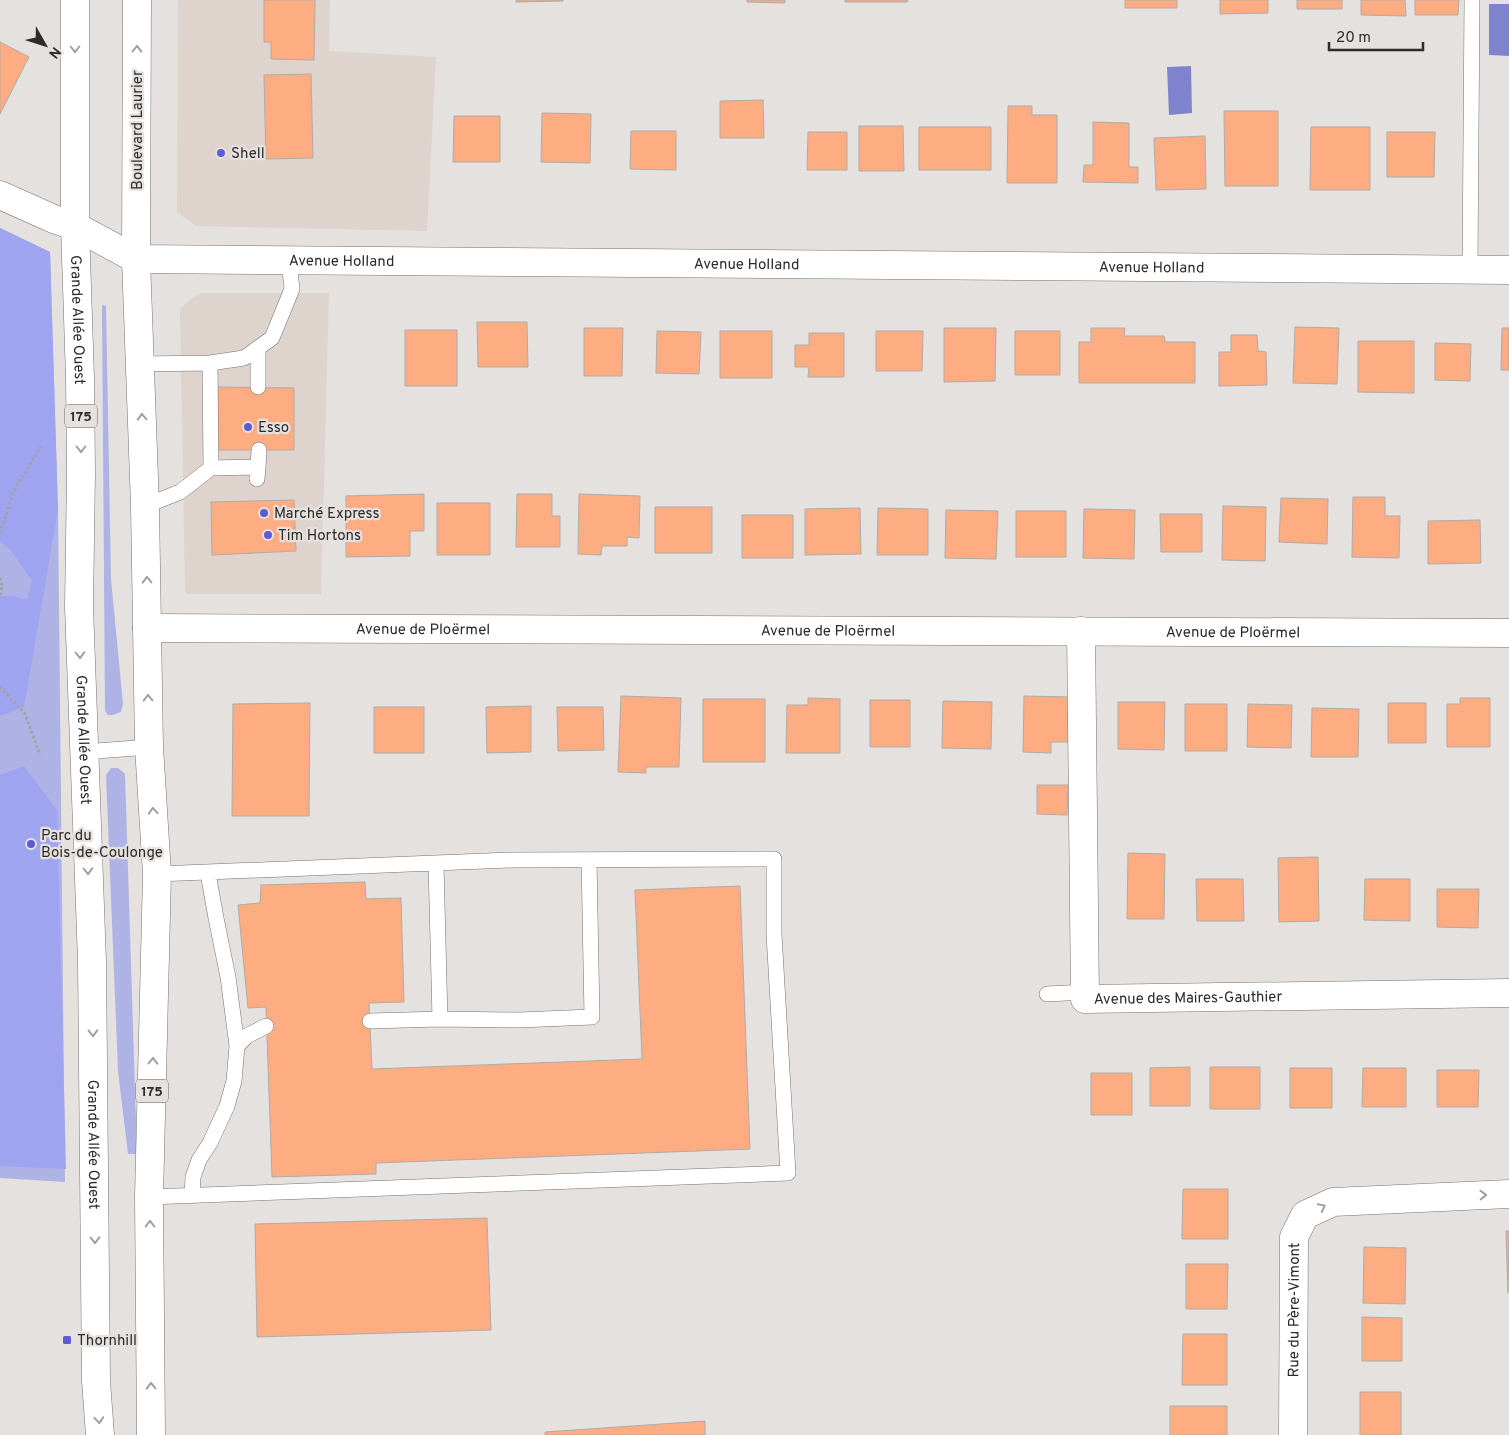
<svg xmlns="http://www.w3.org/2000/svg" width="1509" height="1435" font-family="Overpass,sans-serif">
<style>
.built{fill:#ded3cd}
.green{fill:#aeb2e5}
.forest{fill:#9fa4f1}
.water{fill:#7f83ce}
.building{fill:#fead82;stroke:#aeaba9}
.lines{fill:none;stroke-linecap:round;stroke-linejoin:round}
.service-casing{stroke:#767371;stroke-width:16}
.minor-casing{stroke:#767371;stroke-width:29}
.secondary-casing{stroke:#767371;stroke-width:29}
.primary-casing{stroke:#767371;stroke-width:29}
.path{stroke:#a4a19f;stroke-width:3;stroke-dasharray:2.5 2.5;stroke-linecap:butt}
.service{stroke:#fff;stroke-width:15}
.minor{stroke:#fff;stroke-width:28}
.secondary{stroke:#fff;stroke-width:28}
.primary{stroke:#fff;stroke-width:28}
.oneway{stroke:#a0a09f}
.poi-dot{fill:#605bd3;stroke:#e5e1df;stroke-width:2}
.labels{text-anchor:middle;stroke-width:4.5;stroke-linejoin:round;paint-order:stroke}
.shield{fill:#e5e1df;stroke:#646260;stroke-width:1}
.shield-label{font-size:14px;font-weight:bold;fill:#2c2b2a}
.street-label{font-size:15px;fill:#2c2b2a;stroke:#e5e1df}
.poi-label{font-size:15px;fill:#2c2b2a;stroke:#e5e1df;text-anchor:start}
</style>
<rect width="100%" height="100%" fill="#e5e1df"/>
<path class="built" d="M178 0H330L329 51 436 57 427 231 196 226 177 212Z
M201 293H329L321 594H188L185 592 180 309 192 298Z"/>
<path class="green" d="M0 228 50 252 58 510 65 1182 0 1178Z
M102 305 106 306 111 579 123 704 121 712 113 715H108L105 711Z
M111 768H118L125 774 137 1154H128L118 1071 106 775Z"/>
<path class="forest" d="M0 228 50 252 58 510 24 707 0 716V596H13L27 600 32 581 10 549 0 541Z
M24 766 57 810 66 1169 0 1166V775Z"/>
<path class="water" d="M1489 4H1509V56L1489 55Z
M1191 66 1192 113 1169 115 1167 67Z"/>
<path class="building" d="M264 0H315L314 60 271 59V42H264Z
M516 0H563V1L516 2Z
M747 0H785V3L747 2Z
M845 0H908L907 2H845Z
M1125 0H1177V8H1125Z
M1220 0H1268V13L1220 14Z
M1297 0H1342V9H1297Z
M1361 0H1405L1406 16 1361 15Z
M1415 0H1459L1458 15H1415Z
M0 42 29 57 0 114Z
M311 74 313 158 266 159 264 75Z
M763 100 764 138H720V101Z
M1008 106H1032V115H1057V183H1007Z
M1224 111H1278V186H1225Z
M542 113 591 114 590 163 541 162Z
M454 116H500V162H453Z
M1093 122 1129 123V167H1138V183L1083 182 1084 165H1093Z
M859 126H903L904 171H859Z
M919 127H991V170H919Z
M1311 127H1370V190H1310Z
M631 131H676V170L630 169Z
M808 132H847V170H807Z
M1387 132H1435L1434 177H1387Z
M1205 136 1206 189 1156 190 1154 138Z
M477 322H527L528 367H478Z
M1295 327 1339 328 1337 384 1293 383Z
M584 328H623L622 376H584Z
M944 328H996L995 381 944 382Z
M1091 328H1125L1124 336H1164L1165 342H1195V383H1079V342H1091Z
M1502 328H1509V370H1501Z
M405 330H457V386H405Z
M657 331 701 332 699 374 656 373Z
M720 331H772V378H720Z
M876 331H923L922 371H876Z
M1015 331H1060V375H1015Z
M809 333H844V377H808L809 367H795V345H809Z
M1231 335H1257L1258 351 1266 352 1267 385 1219 386V352H1231Z
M1358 341H1414V393L1358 392Z
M1435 343 1471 344 1470 381 1435 380Z
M216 387 294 388V450H216Z
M424 494V531H410V556L346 557V496Z
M517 494H552V516H560V547H516Z
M579 494 640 496 639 538 627 537V546H602L601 555 578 554Z
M1353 497H1385V516H1400L1399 558 1352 557Z
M1281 498 1328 499 1327 544 1279 542Z
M294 500 296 551 212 555 211 502Z
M437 503H490V555H437Z
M1223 506 1266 507 1265 561 1222 560Z
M655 507H712V553H655Z
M860 508 861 554 805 555V509Z
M878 508 928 509V555H877Z
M1084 509 1135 510 1134 559 1083 558Z
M946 510 998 511 996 559 945 558Z
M1016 511H1066V557H1016Z
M1160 514H1202V552H1161Z
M742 515H793V558H742Z
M1480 520 1481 563 1428 564V521Z
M621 696 681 698 679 767H646V773L618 772Z
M1024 696 1072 697 1071 742H1051V753L1023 752Z
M808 698 840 699V753H786L787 705H808Z
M1460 698H1490V747H1447V704H1460Z
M703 699H765V762H703Z
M870 700H910V747H870Z
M943 701 992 702 991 749 942 748Z
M1118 702H1165L1164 750 1118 749Z
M310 703 309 816H232L233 704Z
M1388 703H1426V743H1388Z
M1185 704H1227V751H1185Z
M1248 704 1292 705 1291 748 1247 747Z
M531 706V752L487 753 486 707Z
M374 707H424V753H374Z
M557 707H603L604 750 558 751Z
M1312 708 1359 709 1358 757H1311Z
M1037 785H1068L1067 815 1037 814Z
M1128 853 1165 854 1164 919H1127Z
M1318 857 1319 921 1279 922 1278 858Z
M1196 879H1243L1244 921H1197Z
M1365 879H1410V921L1364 920Z
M365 882 366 899 401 898 404 1002 369 1003 372 1069 642 1059 635 890 740 886 750 1149 376 1163V1174L272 1177 266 1007 248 1008 238 905 260 903 261 885Z
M1437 889H1479L1478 928 1437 927Z
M1190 1067V1106H1150V1068Z
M1210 1067H1260V1109H1210Z
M1290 1068H1332V1108H1290Z
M1363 1068H1406V1107H1362Z
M1437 1070H1479L1478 1107H1437Z
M1091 1073H1132V1115H1091Z
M1183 1189H1228V1239H1182Z
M487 1218 491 1330 257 1337 255 1224Z
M1506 1231H1509L1508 1293Z
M1364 1247 1406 1248 1405 1304 1363 1303Z
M1186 1264H1228L1227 1309H1186Z
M1362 1317 1402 1318V1361H1362Z
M1183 1334H1227V1385H1182Z
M1360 1392H1401V1435H1360Z
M1170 1406H1227V1435H1170Z
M705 1421V1435H545V1432Z"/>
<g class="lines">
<g class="service-casing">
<path id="service" d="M1470 270 1472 0
M258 348V387
M140 364 210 363 244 358 272 338 292 289 289 261
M258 467 259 450
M211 468 258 467 257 479
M145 506 180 492 211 468 210 363
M83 752 149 747
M436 864 440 1019 519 1020 592 1017 589 860
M1047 994 1085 992
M370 1021 440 1019
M237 1046 247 1036 266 1026
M192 1196 193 1177 199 1160 210 1143 227 1106 234 1081 237 1046 228 977 216 918 208 873
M149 1197 788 1173 774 934V859L513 860 157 874"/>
</g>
<g class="minor-casing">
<g id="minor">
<path d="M0 195 56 220 75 226"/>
<path id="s1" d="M147 628 1509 633"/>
<path id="s2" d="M1081 631 1085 999 1509 993"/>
<path id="s3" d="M1293 1435 1294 1237 1305 1215 1333 1202 1509 1194"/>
</g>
</g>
<g class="secondary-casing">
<g id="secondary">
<path id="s4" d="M75 226 136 259 1509 270"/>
</g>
</g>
<g class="primary-casing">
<g id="primary">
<path id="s5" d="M75 0V226L80 378 81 473 79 607 92 961 96 1381 100 1435"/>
<path d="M137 0 136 259 145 506 149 747 157 874 149 1197 151 1435"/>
</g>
</g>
<path class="path" d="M0 533 13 493 41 446
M0 578 2 585 0 596
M0 687 25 714 40 755"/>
<use href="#service" class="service"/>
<use href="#minor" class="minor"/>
<use href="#secondary" class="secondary"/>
<use href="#primary" class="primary"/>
</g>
<defs><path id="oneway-chevron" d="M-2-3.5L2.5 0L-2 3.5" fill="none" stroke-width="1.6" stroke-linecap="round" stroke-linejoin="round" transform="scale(1.25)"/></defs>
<g class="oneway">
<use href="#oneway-chevron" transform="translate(75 49) rotate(90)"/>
<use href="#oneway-chevron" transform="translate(137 49) rotate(-89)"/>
<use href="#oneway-chevron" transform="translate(142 417) rotate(-92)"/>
<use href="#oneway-chevron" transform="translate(81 449) rotate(90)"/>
<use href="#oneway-chevron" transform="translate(147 580) rotate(-91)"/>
<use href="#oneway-chevron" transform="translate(80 655) rotate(88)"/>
<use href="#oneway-chevron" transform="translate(148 698) rotate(-91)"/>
<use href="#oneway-chevron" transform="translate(153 811) rotate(-94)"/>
<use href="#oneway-chevron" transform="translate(88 871) rotate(88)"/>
<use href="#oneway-chevron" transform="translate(93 1033) rotate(89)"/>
<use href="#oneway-chevron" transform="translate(153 1061) rotate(-89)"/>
<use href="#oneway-chevron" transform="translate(1483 1195) rotate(-2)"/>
<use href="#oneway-chevron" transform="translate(1322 1207) rotate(-26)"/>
<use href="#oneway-chevron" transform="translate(150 1224) rotate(-90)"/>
<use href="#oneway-chevron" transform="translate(95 1240) rotate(89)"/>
<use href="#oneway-chevron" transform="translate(151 1386) rotate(-91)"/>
<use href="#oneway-chevron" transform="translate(99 1420) rotate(86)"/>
</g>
<g class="poi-dot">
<circle cx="221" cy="153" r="5"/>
<circle cx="248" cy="427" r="5"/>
<circle cx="264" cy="513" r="5"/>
<circle cx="268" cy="535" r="5"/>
<circle cx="31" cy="844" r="5"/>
<rect x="62" y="1335" width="10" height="10" rx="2.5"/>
</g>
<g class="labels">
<g class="shield">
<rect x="65" y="404.5" width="32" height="23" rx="4"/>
<rect x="136" y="1079.5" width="32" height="23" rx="4"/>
</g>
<g class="shield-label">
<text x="81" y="421">175</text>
<text x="152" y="1096">175</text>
</g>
<g class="street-label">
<text transform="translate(137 130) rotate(-90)" y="5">Boulevard Laurier</text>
<text dy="5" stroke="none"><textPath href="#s4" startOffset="275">Avenue Holland</textPath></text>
<text dy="5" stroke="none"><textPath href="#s4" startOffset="680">Avenue Holland</textPath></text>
<text dy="5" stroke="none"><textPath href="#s4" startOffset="1085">Avenue Holland</textPath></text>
<text dy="5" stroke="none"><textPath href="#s5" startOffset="320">Grande Allée Ouest</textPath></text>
<text dy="5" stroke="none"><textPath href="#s1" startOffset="276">Avenue de Ploërmel</textPath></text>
<text dy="5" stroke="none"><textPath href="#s1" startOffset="681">Avenue de Ploërmel</textPath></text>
<text dy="5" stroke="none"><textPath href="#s1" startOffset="1086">Avenue de Ploërmel</textPath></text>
<text dy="5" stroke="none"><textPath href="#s5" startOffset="740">Grande Allée Ouest</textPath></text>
<text dy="5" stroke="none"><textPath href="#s2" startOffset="471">Avenue des Maires-Gauthier</textPath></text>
<text dy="5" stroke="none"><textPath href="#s5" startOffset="1145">Grande Allée Ouest</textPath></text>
<text dy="5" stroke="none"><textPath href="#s3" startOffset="125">Rue du Père-Vimont</textPath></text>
</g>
<g class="poi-label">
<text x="231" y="158">Shell</text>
<text x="258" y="432">Esso</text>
<text x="274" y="518">Marché Express</text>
<text x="278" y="540">Tim Hortons</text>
<text x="41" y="840">Parc du<tspan x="41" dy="17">Bois-de-Coulonge</tspan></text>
<text x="77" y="1345">Thornhill</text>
</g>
</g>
<g transform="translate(45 45) rotate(129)" stroke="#e5e1df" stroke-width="4" paint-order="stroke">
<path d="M0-4L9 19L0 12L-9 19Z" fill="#2c2b2a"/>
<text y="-8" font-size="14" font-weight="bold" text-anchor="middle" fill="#2c2b2a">N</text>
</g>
<path d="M1329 42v8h94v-8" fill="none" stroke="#2c2b2a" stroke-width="2.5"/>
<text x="1336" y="42" font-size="15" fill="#2c2b2a" stroke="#e5e1df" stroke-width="4" paint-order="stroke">20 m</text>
</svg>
